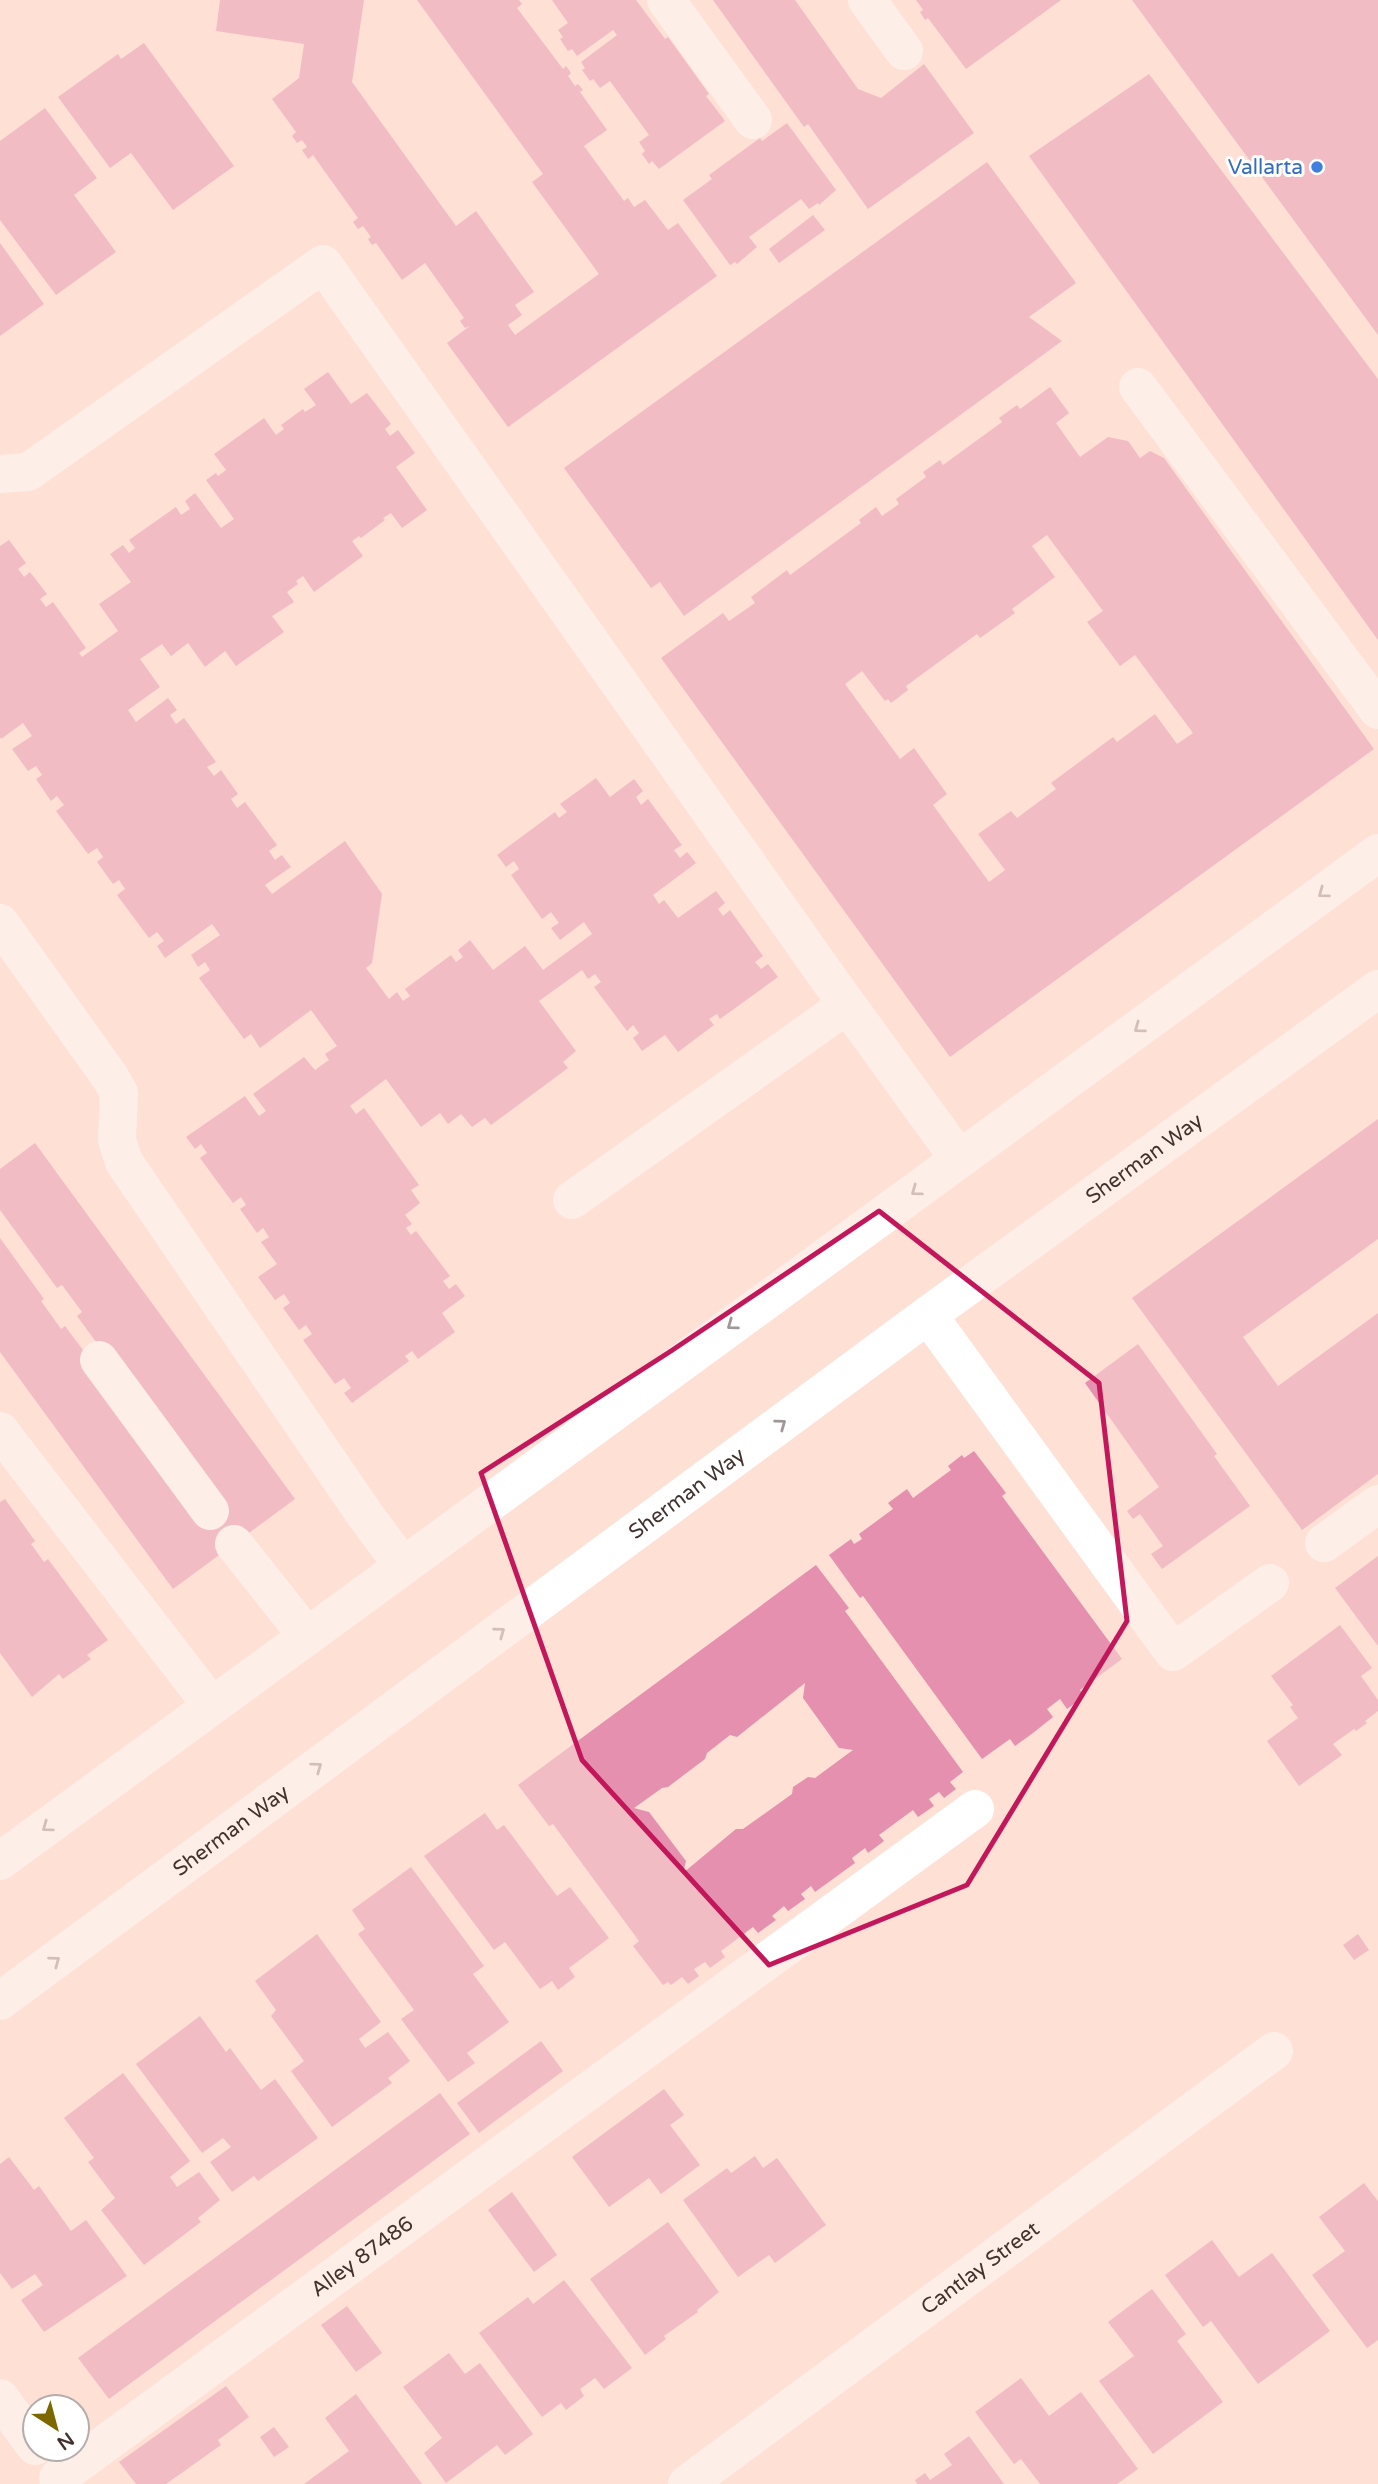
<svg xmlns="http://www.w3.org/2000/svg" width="1378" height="2484" font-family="'Varela Round',sans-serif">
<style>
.building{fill:#e590af;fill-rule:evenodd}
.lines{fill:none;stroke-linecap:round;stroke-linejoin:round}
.minor{stroke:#fff;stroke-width:38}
.major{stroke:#fff;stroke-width:38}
.oneway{stroke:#a09896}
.marked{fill:none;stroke:#c2185b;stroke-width:5;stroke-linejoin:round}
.shop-dot{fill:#3f7fe0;stroke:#fff;stroke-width:2.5}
.labels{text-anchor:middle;stroke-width:6;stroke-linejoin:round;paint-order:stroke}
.shop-label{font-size:21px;fill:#366cbe;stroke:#fff;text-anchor:end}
.street-label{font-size:21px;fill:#41322d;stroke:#fff}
</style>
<rect width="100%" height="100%" fill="#fee0d5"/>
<path class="building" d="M220 0H364L352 82 456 226 476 211 534 292 515 305 522 315 508 325 515 335 599 274 532 182 543 174 417 0H519L522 4 517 8 563 69 566 66 571 73 568 76 575 86 578 84 583 90 580 92 607 130 584 146 624 201 628 198 634 207 645 200 668 230 678 223 717 276 508 427 447 343 470 326 465 328 460 321 464 318 425 263 402 280 376 243 372 245 368 239 371 237 363 226 358 229 353 222 358 218 313 155 308 159 302 150 307 147 302 140 297 143 292 136 296 132 272 99 299 78 304 44 216 31Z
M552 0H636L665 39 668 37 709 94 706 96 725 121 659 169 652 161 649 164 642 154 645 151 639 142 649 135 610 81 600 88 593 79 590 81 582 70 585 68 581 62 617 35 613 30 577 56 572 49 568 51 560 39 563 37 558 30 568 23Z
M713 0H795L858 89 881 98 924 64 974 133 868 209 808 124 804 127Z
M916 0H1061L966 69 928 18 925 20 920 12 923 10Z
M1132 0H1378V335Z
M144 43 234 166 173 210 131 153 110 168 58 97 118 54 121 59Z
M1149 74 1378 379V640L1029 156Z
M45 108 97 178 74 195 116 252 56 295 0 220V141Z
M787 123 836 190 819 205 818 203 809 209 801 199 749 237 757 247 737 264 735 262 730 265 683 200 712 179 709 175 760 138 762 141Z
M987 162 1076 283 1029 317 1062 341 684 616 660 582 651 588 564 468Z
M813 215 825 230 779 263 769 249Z
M0 243 44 304 0 336Z
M328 372 351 404 367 393 391 424 385 429 390 436 398 430 415 453 396 467 427 510 402 528 391 513 383 518 385 520 361 538 359 536 352 541 363 556 314 592 303 576 296 581 298 584 287 592 294 602 272 616 284 632 236 666 225 651 205 667 188 643 171 656 162 644 140 659 160 687 128 710 136 722 168 698 177 710 170 715 176 724 184 718 216 762 207 767 214 776 221 770 238 794 231 799 237 808 245 802 277 845 269 851 275 860 282 855 291 867 265 885 272 894 345 841 382 894 372 963 366 968 389 999 397 992 403 1001 410 996 405 989 451 955 456 962 463 957 458 950 470 940 493 970 525 946 543 970 592 934 584 922 560 940 551 928 559 923 551 912 542 919 511 875 519 869 514 861 506 867 497 855 555 812 559 818 567 812 560 804 596 778 610 797 634 779 643 791 636 797 641 805 648 799 682 845 674 850 680 858 687 852 696 863 653 895 659 904 664 900 678 918 716 891 725 903 718 909 723 916 730 910 763 956 755 962 761 969 768 964 778 977 720 1019 717 1014 709 1019 714 1025 678 1052 665 1035 642 1051 633 1038 639 1033 633 1025 627 1031 594 987 601 982 595 974 588 979 582 970 539 1001 576 1051 563 1062 568 1068 491 1125 485 1118 472 1127 461 1114 448 1124 440 1113 421 1127 386 1079 350 1106 356 1114 364 1108 419 1185 411 1190 420 1203 405 1215 412 1224 406 1228 411 1235 416 1231 450 1276 443 1281 449 1289 456 1284 465 1296 442 1313 455 1332 418 1359 412 1351 405 1356 409 1361 352 1403 344 1393 351 1388 344 1378 335 1384 303 1340 312 1334 306 1325 299 1330 283 1308 290 1303 284 1294 275 1300 258 1277 277 1264 261 1242 269 1237 263 1228 257 1233 240 1209 246 1205 241 1197 233 1203 200 1158 207 1153 201 1144 195 1149 186 1137 245 1096 259 1116 266 1111 253 1094 304 1057 315 1070 329 1060 325 1054 337 1046 311 1010 260 1048 251 1034 244 1039 199 978 210 970 205 962 198 967 191 955 220 935 212 924 165 958 157 946 164 941 157 932 149 938 117 895 125 889 119 880 113 884 97 862 103 857 97 848 88 854 56 811 64 805 57 796 51 801 36 779 42 775 36 766 28 771 12 749 32 736 23 723 1 739 0 737V546L9 540 26 563 18 569 24 577 30 572 47 594 40 599 46 607 53 602 86 648 79 653 82 657 118 631 99 604 131 582 110 554 123 545 129 553 135 548 129 540 176 507 181 515 190 509 185 501 195 493 221 528 234 519 206 480 216 473 218 476 226 470 214 454 264 418 276 435 284 429 281 425 303 409 305 412 316 405 304 389Z
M1050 387 1069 413 1056 423 1080 457 1108 437 1128 441 1140 458 1150 451 1164 458 1374 749 950 1057 661 658 723 613 729 621 755 603 751 597 787 570 790 575 861 523 859 520 876 507 882 516 899 504 896 499 926 477 923 472 940 460 943 465 1002 422 999 418 1017 405 1020 409ZM1047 535 1103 611 1087 622 1120 666 1135 655 1193 733 1177 744 1155 714 1117 742 1113 737 1051 783 1056 789 1017 818 1011 811 978 834 1005 870 989 882 933 805 947 794 914 748 900 759 845 684 862 671 885 701 888 699 891 703 908 690 906 686 977 634 980 638 1015 613 1012 609 1055 577 1032 546Z
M1378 1119V1239L1243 1337 1278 1386 1378 1313V1474L1302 1530 1132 1298Z
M35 1143 295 1499 173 1589 0 1352V1238L44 1299 41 1301 61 1329 65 1326 130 1413 143 1406 77 1316 82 1312 62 1285 57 1288 0 1210V1169Z
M1138 1344 1217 1454 1214 1456 1250 1506 1162 1569 1151 1554 1163 1546 1140 1514 1133 1519 1127 1511 1159 1487 1085 1383Z
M974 1451 1006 1493 1002 1496 1122 1659 1080 1690 1085 1696 1067 1709 1060 1699 1047 1709 1053 1717 1033 1733 1015 1746 1010 1739 982 1759 863 1596 860 1598 829 1555 851 1539 854 1544 862 1539 859 1534 893 1509 888 1503 907 1489 913 1498 951 1470 948 1466 962 1455 964 1458Z
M5 1499 35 1541 31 1544 44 1562 48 1559 108 1640 87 1655 91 1659 63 1679 59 1674 32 1697 0 1653V1502Z
M1378 1556V1646L1335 1588Z
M816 1565 849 1608 845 1611 963 1772 950 1782 956 1789 944 1798 939 1792 929 1799 934 1806 918 1817 913 1810 879 1835 884 1841 868 1853 865 1848 852 1858 855 1863 815 1892 811 1886 801 1894 805 1899 788 1911 784 1906 772 1916 776 1920 758 1933 753 1927 721 1951 725 1957 710 1968 705 1962 694 1969 699 1976 688 1984 682 1977 671 1985 668 1982 663 1985 633 1946 639 1941 553 1824 549 1826 518 1785ZM805 1683 803 1698 839 1748 853 1750 815 1778 808 1777 793 1787 792 1794 743 1829H736L683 1873 686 1861 649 1812 634 1808 662 1788 668 1787 705 1759 707 1753 730 1735 737 1737Z
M1340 1625 1372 1668 1361 1676 1378 1700V1711L1365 1721 1367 1723 1356 1731 1354 1729 1333 1744 1342 1755 1299 1786 1267 1741 1298 1718 1290 1707 1293 1705 1271 1676Z
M485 1813 497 1830 504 1825 557 1896 570 1887 609 1938 569 1968 575 1977 558 1990 552 1981 540 1989 505 1942 494 1950 424 1856Z
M411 1867 484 1966 473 1974 509 2022 467 2053 475 2063 448 2082 401 2019 414 2010 358 1934 365 1929 352 1910Z
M317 1934 381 2022 359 2039 365 2048 388 2032 410 2061 388 2078 392 2083 332 2127 291 2071 304 2061 271 2016 276 2010 255 1981Z
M1358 1934 1369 1950 1354 1960 1343 1945Z
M200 2016 226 2052 230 2048 261 2090 275 2079 318 2138 258 2181 254 2176 232 2192 210 2162 231 2147 223 2138 202 2153 136 2064Z
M541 2041 563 2071 479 2133 457 2103Z
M123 2073 190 2161 170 2177 177 2187 199 2172 220 2200 198 2218 201 2222 144 2265 101 2210 115 2198 88 2162 94 2158 64 2118Z
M664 2089 684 2115 670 2125 700 2165 661 2194 649 2178 609 2207 572 2157Z
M440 2093 470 2134 109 2399 78 2358Z
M755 2156 763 2168 777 2158 826 2225 775 2263 769 2255 738 2277 683 2200 727 2168 731 2173Z
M9 2157 34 2190 39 2186 71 2231 86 2220 127 2276 44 2332 21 2300 43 2285 35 2274 12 2289 0 2273V2164Z
M1364 2183 1378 2201V2340L1367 2348 1312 2275 1345 2251 1319 2217Z
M512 2192 557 2255 534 2272 488 2210Z
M668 2222 719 2292 697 2310 698 2312 664 2336 666 2339 645 2355 590 2279Z
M1212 2240 1239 2277 1272 2253 1330 2331 1258 2384 1211 2321 1203 2327 1165 2275Z
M564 2280 632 2368 604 2389 595 2378 580 2389 584 2396 566 2410 561 2403 542 2417 479 2333 528 2297 533 2304Z
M1152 2289 1186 2334 1177 2341 1223 2402 1153 2454 1099 2381 1134 2356 1108 2322Z
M347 2306 382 2353 356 2372 321 2325Z
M449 2353 465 2374 480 2363 533 2434 505 2455 497 2445 446 2483 424 2453 442 2438 403 2387Z
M1021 2378 1049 2416 1081 2392 1138 2469 1117 2484H1040L1021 2459 1014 2464 975 2412Z
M226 2386 249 2417 218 2440 221 2445 166 2484H136L119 2462Z
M356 2394 422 2484H304L349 2451 325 2418Z
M274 2427 289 2447 274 2457 260 2437Z
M969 2436 1004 2484H917L915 2480 925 2473 930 2480 952 2465 944 2454Z"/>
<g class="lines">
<g class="minor">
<path d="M666 0 753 120"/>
<path d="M867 0 904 51"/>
<path d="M1138 387 1378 710"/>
<path d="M0 474 28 472 323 264 828 978 959 1159"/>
<path d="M0 923 110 1077 119 1093 117 1140 124 1162 365 1515 403 1566"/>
<path d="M572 1200 847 1005"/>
<path d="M928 1315 1173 1652 1270 1583"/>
<path d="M99 1360 210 1511"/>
<path d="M0 1431 212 1706"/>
<path d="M1324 1543 1378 1504"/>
<path d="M234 1544 307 1636"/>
<path d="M0 2398 35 2446"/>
<path id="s1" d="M58 2478 975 1809"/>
<path id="s2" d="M687 2484 1274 2051"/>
</g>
<g class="major">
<path d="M0 1861 1378 853"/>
<path id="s3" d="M0 2001 928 1315 1378 989"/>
</g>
</g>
<defs><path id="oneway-chevron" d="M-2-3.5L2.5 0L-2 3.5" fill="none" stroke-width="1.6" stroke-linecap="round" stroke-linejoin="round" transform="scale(1.75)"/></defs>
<g class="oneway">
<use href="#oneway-chevron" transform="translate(1323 893) rotate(144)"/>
<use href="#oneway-chevron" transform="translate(1139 1028) rotate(144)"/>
<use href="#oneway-chevron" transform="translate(916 1191) rotate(144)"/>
<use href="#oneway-chevron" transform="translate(732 1325) rotate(144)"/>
<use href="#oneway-chevron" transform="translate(781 1424) rotate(-36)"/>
<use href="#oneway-chevron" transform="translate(500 1632) rotate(-36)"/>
<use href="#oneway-chevron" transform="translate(317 1767) rotate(-36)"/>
<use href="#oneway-chevron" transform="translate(47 1827) rotate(144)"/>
<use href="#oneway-chevron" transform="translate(55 1961) rotate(-36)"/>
</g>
<path d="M0 0H1378V2484H0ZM879 1211 1099 1383 1127 1621 967 1885 769 1965 582 1760 481 1473 671 1351Z" fill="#fee0d5" fill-opacity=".55" fill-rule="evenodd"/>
<path class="marked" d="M879 1211 1099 1383 1127 1621 967 1885 769 1965 582 1760 481 1473 671 1351Z"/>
<circle class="shop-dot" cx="1317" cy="167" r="7"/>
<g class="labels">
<g class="shop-label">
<text x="1303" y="174">Vallarta</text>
</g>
<g class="street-label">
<text dy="7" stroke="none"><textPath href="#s3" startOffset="1421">Sherman Way</textPath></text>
<text dy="7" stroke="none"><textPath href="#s3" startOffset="854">Sherman Way</textPath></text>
<text dy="7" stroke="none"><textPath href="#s3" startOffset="287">Sherman Way</textPath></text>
<text dy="7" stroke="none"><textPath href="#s1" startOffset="376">Alley 87486</textPath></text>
<text dy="7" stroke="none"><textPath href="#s2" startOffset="364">Cantlay Street</textPath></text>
</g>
</g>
<g transform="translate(56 2428) rotate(144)"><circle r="33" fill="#ffffff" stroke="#b3adab" stroke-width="2"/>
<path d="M0-5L12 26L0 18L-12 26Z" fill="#7d6800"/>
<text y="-10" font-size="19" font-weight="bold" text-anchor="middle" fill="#41322d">N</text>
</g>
</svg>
